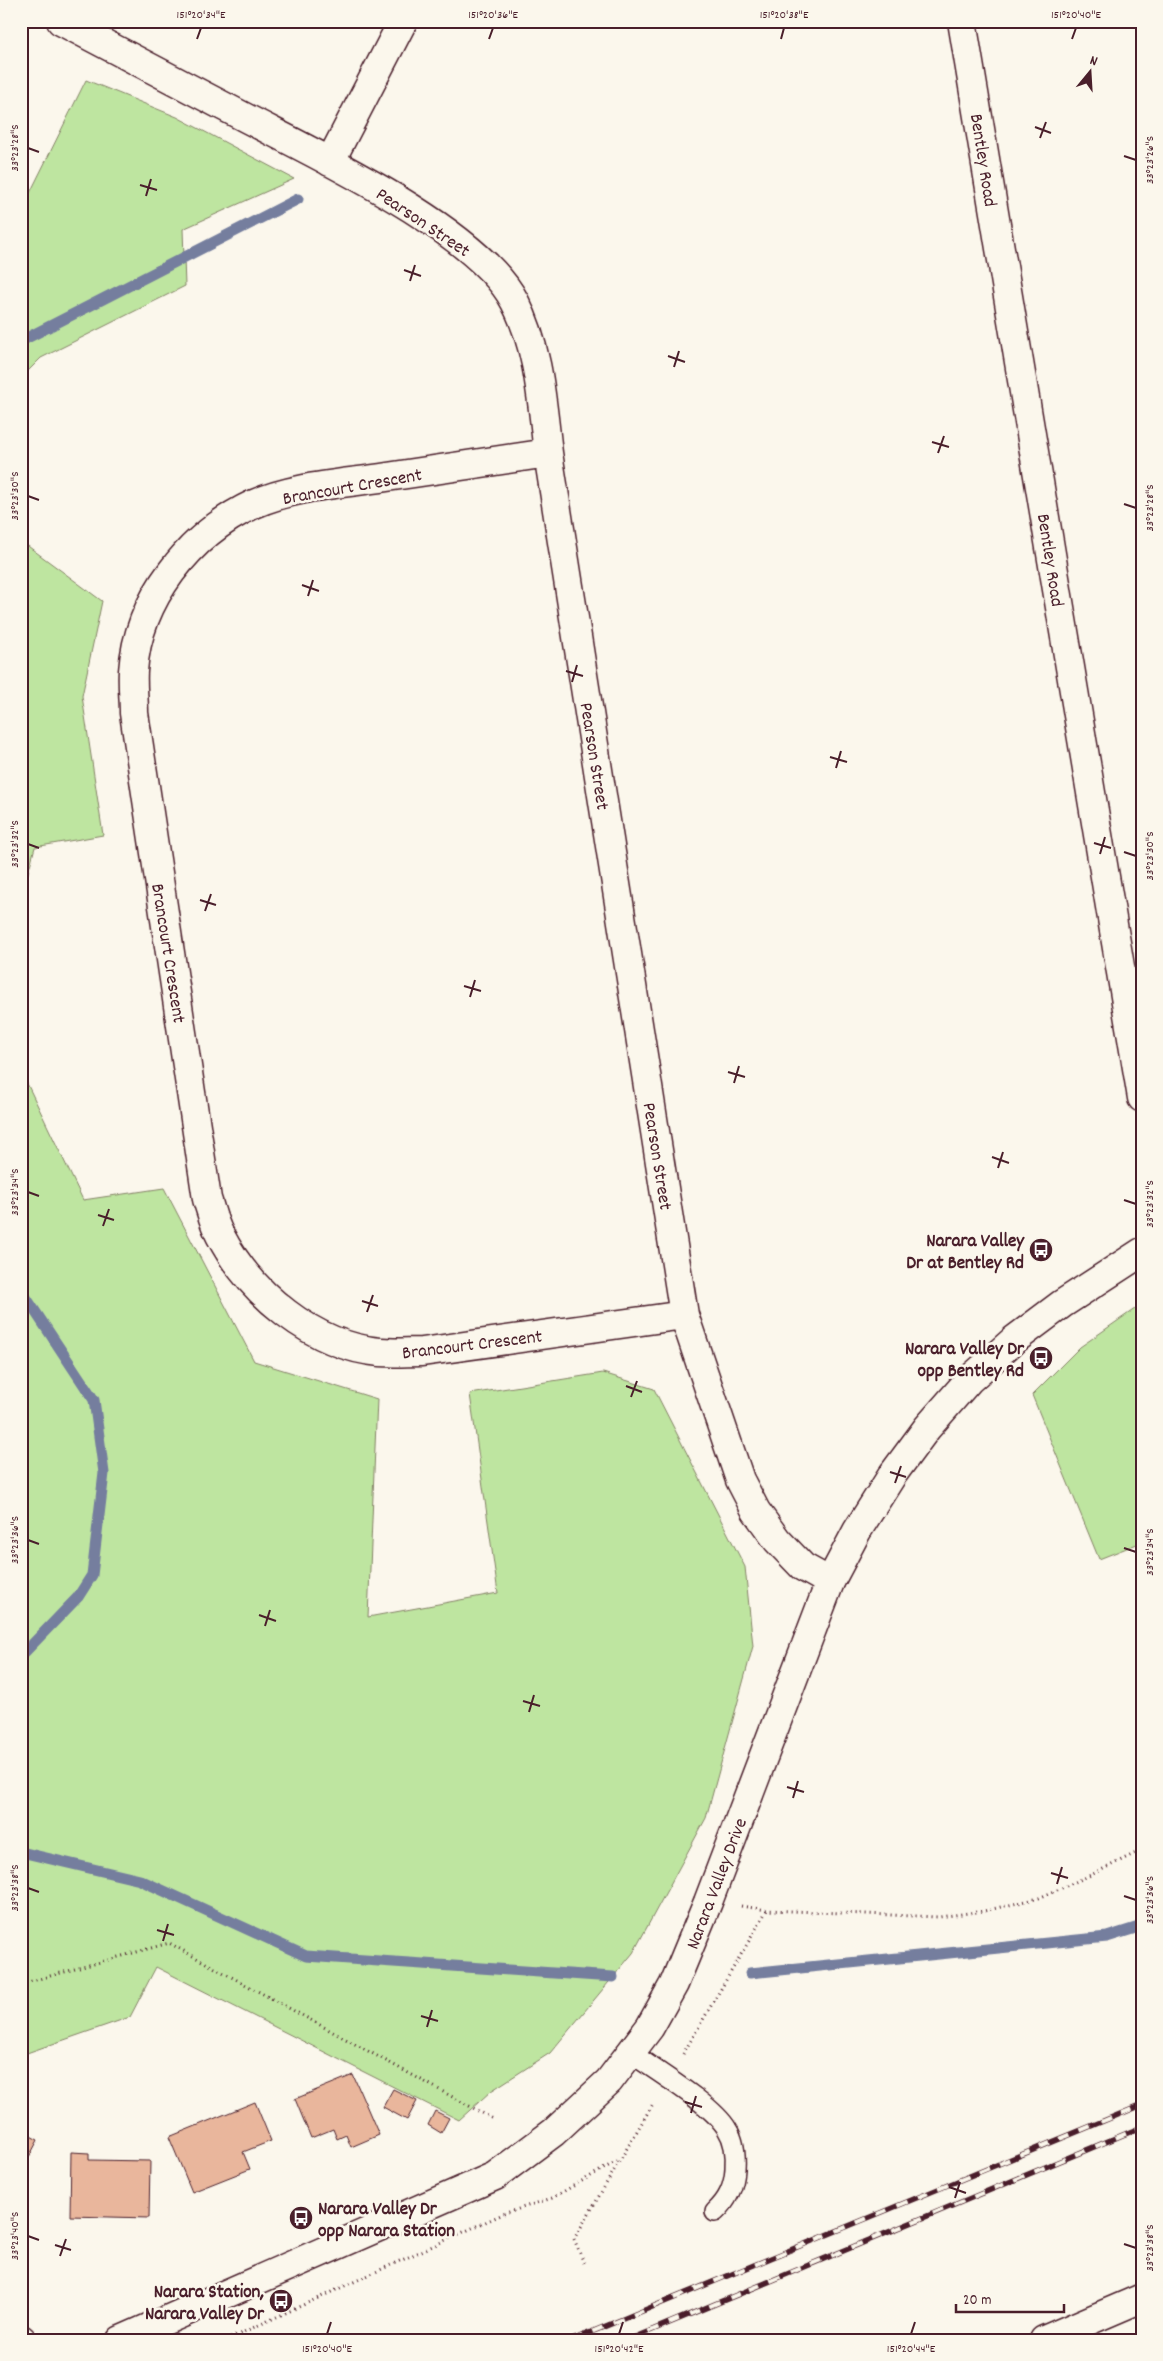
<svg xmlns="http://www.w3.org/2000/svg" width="1163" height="2361" font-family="Dekko,sans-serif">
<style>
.green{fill:#bee5a0;stroke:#848266}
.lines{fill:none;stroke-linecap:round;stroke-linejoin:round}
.stream{stroke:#757e9e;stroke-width:11}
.building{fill:#e9b69c;stroke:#4a1f2b}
.service-casing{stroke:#4a1f2b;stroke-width:22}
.minor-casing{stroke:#4a1f2b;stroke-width:31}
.secondary-casing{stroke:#4a1f2b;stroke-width:31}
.path{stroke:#4a1f2b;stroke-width:3;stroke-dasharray:1 4;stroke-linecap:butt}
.service{stroke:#fbf7ec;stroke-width:19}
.minor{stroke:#fbf7ec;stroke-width:28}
.secondary{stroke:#fbf7ec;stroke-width:28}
.rail-casing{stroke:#4a1f2b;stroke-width:5.5}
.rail{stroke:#fbf7ec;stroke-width:4;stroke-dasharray:11;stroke-linecap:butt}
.ticks{fill:none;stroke:#4a1f2b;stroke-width:2}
.labels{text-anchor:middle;stroke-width:5;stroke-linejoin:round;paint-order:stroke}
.street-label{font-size:19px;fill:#4a1f2b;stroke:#fbf7ec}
.poi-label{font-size:19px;font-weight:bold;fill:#4a1f2b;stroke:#fbf7ec;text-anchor:end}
.neatline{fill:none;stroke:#4a1f2b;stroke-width:2}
.ticks-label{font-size:12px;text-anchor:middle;fill:#4a1f2b}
</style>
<rect width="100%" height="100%" fill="#fbf7ec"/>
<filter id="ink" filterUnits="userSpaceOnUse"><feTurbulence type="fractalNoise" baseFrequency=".02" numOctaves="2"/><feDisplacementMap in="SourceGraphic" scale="10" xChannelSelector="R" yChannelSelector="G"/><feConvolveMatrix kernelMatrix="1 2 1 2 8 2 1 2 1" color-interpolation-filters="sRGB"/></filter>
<g filter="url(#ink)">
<path class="green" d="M86 80 177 117 294 179 183 229 185 286 41 358 21 378V211Z
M21 541 102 601 82 696 103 835 35 847 21 899Z
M21 1071 83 1200 164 1188 254 1361 377 1399 368 1617 498 1593 470 1394 603 1373 654 1389 745 1567 753 1646 706 1818 633 1953 550 2053 491 2091 459 2120 156 1967 130 2017 21 2055Z
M1142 1304V1542L1099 1559 1032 1395 1080 1347Z"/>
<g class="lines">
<path class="stream" d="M21 341 298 199
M21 1290 94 1400 104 1473 92 1575 78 1597 21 1656
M21 1852 140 1880 306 1956 613 1977
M750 1973 1107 1937 1142 1926"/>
</g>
<path class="building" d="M353 2075 379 2135 351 2147 346 2135 337 2139 333 2129 311 2138 295 2099Z
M393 2089 417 2101 407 2120 383 2107Z
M255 2102 271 2141 243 2152 250 2169 192 2192 169 2137Z
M435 2111 449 2118 441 2133 428 2125Z
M21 2131 38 2140 21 2172Z
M71 2152 89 2153V2160L150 2161 149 2218 70 2216Z"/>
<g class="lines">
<g class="service-casing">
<path id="service" d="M631 2053C656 2071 713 2105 727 2129 735 2141 736 2155 735 2169 734 2187 728 2200 715 2212"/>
</g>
<g class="minor-casing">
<path id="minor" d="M61 21C123 53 184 86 246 118 317 155 479 231 515 302 539 348 542 403 548 453L684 1315 740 1480 756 1511 777 1540 803 1567 830 1582
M962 21 1142 1098
M330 162 403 21
M548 453C495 461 441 469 387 477 344 484 294 486 254 504 190 534 138 599 133 671 132 685 134 699 134 713L207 1199C211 1211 214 1224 220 1235 250 1293 313 1346 380 1352 394 1353 408 1352 422 1352L684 1315
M21 2339 22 2340
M1044 2340 1142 2298"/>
</g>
<g class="secondary-casing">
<path id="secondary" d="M121 2340 495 2176 554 2132 609 2081 650 2027 674 1984 708 1902 830 1582 857 1531 893 1474 927 1428 969 1380 1014 1340 1062 1304 1142 1252"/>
</g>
<path class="path" d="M741 1906 767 1910 939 1917 984 1911 1039 1898 1091 1875 1142 1850
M21 1984 169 1943 495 2120
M683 2054 767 1910
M584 2263 574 2239 654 2102
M226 2340 503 2214 552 2198 619 2160"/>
<use href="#service" class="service"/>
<use href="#minor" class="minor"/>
<use href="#secondary" class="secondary"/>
<g class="rail-casing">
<path id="rail" d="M572 2340 1142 2105
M628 2340 1142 2127"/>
</g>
<use href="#rail" class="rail"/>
</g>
</g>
<path class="ticks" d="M197 39 201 28M489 39 493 28M781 39 784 28M1072 39 1076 28M1035 127 1051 133M1040 138 1046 122M28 148 39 152M1124 156 1136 160M140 185 157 190M146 196 151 179M404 270 421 276M410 281 415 265M668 356 685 362M674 367 679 351M932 442 949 447M938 453 944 436M28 496 39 500M1124 504 1136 508M302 585 319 591M308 596 313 580M566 671 583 676M572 682 577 665M830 757 847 762M836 768 841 751M1094 843 1111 848M28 844 39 848M1124 852 1136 856M1100 854 1105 837M200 900 216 905M205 911 211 894M464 986 481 991M470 997 475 980M728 1072 745 1077M734 1083 739 1066M992 1157 1009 1163M998 1168 1003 1152M28 1192 39 1196M1124 1200 1136 1204M98 1215 114 1220M103 1226 109 1209M362 1301 378 1306M367 1312 373 1295M626 1386 642 1392M631 1397 637 1381M890 1472 906 1477M895 1483 901 1466M28 1540 39 1544M1124 1548 1136 1552M259 1615 276 1621M265 1626 270 1610M523 1701 540 1706M529 1712 534 1695M787 1787 804 1792M793 1798 798 1781M1051 1873 1068 1878M1057 1884 1062 1867M28 1888 39 1892M1124 1896 1136 1900M157 1930 174 1935M163 1941 168 1924M421 2016 438 2021M427 2027 432 2010M685 2102 702 2107M691 2113 696 2096M949 2187 966 2193M955 2198 960 2182M28 2236 39 2240M1124 2244 1136 2248M55 2245 71 2250M60 2256 66 2239M327 2334 331 2322M619 2334 623 2322M911 2334 915 2322"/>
<defs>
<g id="bus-disc" transform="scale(1.25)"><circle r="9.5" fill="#4a1f2b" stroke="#fbf7ec"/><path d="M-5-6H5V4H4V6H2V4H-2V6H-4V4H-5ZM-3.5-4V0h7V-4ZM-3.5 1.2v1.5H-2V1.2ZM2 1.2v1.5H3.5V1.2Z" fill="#fff"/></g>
</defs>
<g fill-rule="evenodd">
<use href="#bus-disc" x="1041" y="1250"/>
<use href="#bus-disc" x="1041" y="1358"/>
<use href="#bus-disc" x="301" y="2218"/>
<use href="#bus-disc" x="281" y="2301"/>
</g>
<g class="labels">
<g class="street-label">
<text transform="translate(985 160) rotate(81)" y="7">Bentley Road</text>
<text transform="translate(424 221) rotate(34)" y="7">Pearson Street</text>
<text transform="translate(352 485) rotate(-10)" y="7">Brancourt Crescent</text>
<text transform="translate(1052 560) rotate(81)" y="7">Bentley Road</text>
<text transform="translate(596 756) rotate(81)" y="7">Pearson Street</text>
<text transform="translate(170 953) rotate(81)" y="7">Brancourt Crescent</text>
<text transform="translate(659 1156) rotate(81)" y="7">Pearson Street</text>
<text transform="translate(472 1343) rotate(-7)" y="7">Brancourt Crescent</text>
<text transform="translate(715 1883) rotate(-69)" y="7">Narara Valley Drive</text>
</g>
<g class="poi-label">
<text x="1024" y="1246">Narara Valley<tspan x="1024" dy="22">Dr at Bentley Rd</tspan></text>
<text x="1024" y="1354">Narara Valley Dr<tspan x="1024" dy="22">opp Bentley Rd</tspan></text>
<text x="318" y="2214" text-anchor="start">Narara Valley Dr<tspan x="318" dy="22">opp Narara Station</tspan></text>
<text x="264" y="2297">Narara Station,<tspan x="264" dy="22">Narara Valley Dr</tspan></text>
</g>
</g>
<rect width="1163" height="2361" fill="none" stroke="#fbf7ec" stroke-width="55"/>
<g transform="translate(1090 72) rotate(18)" stroke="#fbf7ec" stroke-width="4" paint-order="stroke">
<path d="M0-4L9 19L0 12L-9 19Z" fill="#4a1f2b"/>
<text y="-8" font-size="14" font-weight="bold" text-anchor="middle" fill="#4a1f2b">N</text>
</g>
<path d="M956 2304v8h108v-8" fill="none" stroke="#4a1f2b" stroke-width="2.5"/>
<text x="963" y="2304" font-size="15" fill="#4a1f2b" stroke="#fbf7ec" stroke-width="4" paint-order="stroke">20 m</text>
<rect x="28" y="28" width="1108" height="2306" class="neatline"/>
<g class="ticks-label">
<text x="201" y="18">151°20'34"E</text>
<text x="493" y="18">151°20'36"E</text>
<text x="784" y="18">151°20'38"E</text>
<text x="1076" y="18">151°20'40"E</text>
<text transform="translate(14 148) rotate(-90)" y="4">33°23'28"S</text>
<text transform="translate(1149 160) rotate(-90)" y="4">33°23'26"S</text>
<text transform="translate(14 496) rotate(-90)" y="4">33°23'30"S</text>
<text transform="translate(1149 508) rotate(-90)" y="4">33°23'28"S</text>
<text transform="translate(14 844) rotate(-90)" y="4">33°23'32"S</text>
<text transform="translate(1149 856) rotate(-90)" y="4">33°23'30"S</text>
<text transform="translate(14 1192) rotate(-90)" y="4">33°23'34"S</text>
<text transform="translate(1149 1204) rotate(-90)" y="4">33°23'32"S</text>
<text transform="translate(14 1540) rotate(-90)" y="4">33°23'36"S</text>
<text transform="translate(1149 1552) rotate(-90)" y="4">33°23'34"S</text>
<text transform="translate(14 1888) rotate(-90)" y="4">33°23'38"S</text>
<text transform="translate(1149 1900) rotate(-90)" y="4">33°23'36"S</text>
<text transform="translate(14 2236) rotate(-90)" y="4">33°23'40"S</text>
<text transform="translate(1149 2248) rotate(-90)" y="4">33°23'38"S</text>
<text x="327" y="2352">151°20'40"E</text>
<text x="619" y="2352">151°20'42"E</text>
<text x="911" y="2352">151°20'44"E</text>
</g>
</svg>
